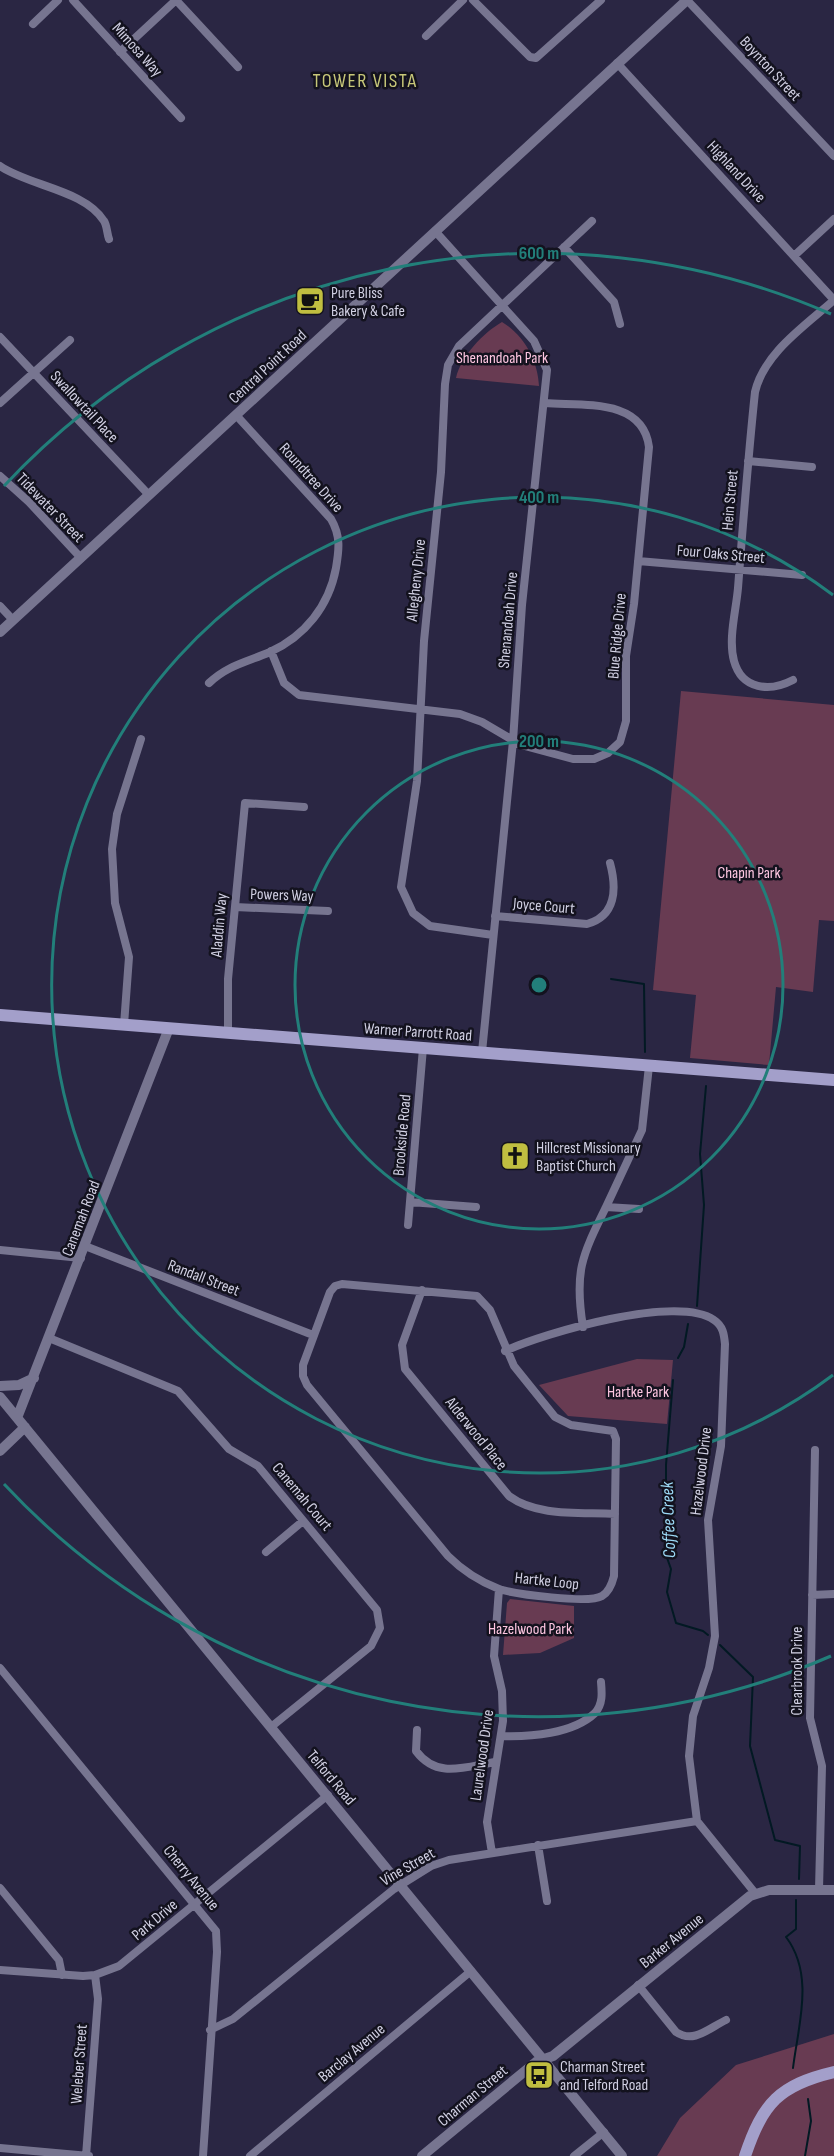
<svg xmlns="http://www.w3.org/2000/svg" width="834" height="2156" font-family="'Sofia Sans Condensed',sans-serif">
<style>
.green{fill:#683b52}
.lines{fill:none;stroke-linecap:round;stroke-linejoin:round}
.stream{stroke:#021923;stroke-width:2}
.minor{stroke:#777590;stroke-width:8}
.tertiary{stroke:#777590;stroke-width:10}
.secondary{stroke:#a39fca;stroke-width:12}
.ring{fill:none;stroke:#227f7a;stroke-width:3}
.labels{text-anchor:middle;stroke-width:5;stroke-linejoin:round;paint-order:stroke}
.street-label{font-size:16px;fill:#d1d0e3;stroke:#13121e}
.poi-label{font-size:16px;fill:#d1d0e3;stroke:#13121e;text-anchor:start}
.park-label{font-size:16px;fill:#fec6e1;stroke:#13121e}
.water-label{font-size:18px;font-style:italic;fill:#9cd9f5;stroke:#13121e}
.quarter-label{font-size:20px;letter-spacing:1.5px;fill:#c7c779;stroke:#13121e}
.centre{fill:#227f7a;stroke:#13121e;stroke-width:3}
.ring-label{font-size:18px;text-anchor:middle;font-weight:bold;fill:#227f7a;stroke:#13121e;stroke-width:5;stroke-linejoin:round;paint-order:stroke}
</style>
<rect width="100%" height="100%" fill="#2a2643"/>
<path class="green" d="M502 322C524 335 538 361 539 386L456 378C461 356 483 333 502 322Z
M681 691 834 705V921L819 920 813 992 776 987 769 1065 690 1058 696 995 653 990Z
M637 1359 673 1360 667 1424 568 1416 539 1385Z
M510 1599 574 1606V1638L540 1653 503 1655 507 1603Z
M834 2034V2156H657L680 2118 736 2065Z"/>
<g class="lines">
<path class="stream" d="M611 979 644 984 645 1052
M697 1306 704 1205 700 1154 706 1086
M678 1358 684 1347 688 1324
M673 1380 666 1465V1555L671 1569 667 1592 676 1623 703 1631 708 1635
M720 1645 753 1677 750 1746 775 1840 800 1846 799 1879
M793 2068C798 2026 815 1975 786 1937L796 1929V1900
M805 2156 811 2121 808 2099"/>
<path class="minor" d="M73 0 181 118
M473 0 530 57 536 58 601 0
M687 0 834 156
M33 24 58 0
M426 36 463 0
M120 52 176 0 238 67
M617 63 834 300C805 326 764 353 755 392 748 458 743 523 738 588 736 611 728 639 734 661 742 690 770 692 793 680
M0 166C29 186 85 190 104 221 107 225 107 234 109 239
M435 231 534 341 547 370 522 605 513 741 482 1052
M564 247 614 302 620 324
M794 256 834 219
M0 337 149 495
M0 403 70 340
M748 461 812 467
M0 476 29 502 81 558
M638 561 802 575
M0 606 13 620
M271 651 284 683 299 695 460 714 482 722 521 745 573 759H594L608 753 620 742 626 721V656L634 604 649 447C643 398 583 406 545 403
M209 683C228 665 247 662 270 652 305 636 329 606 336 568 339 550 341 536 331 519L236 415
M235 907 328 911
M495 916 587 924C616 916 617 889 610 863
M493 935 430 926 413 913 401 887 417 781 424 641 441 472 445 384 448 365 459 346 592 221
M124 1025 129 957 115 903 112 849 117 814 141 739
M228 1033V979L245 803 304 807
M410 1202 476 1207
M606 1207 642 1130 649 1066
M408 1225 423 1048
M85 1246 313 1335
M0 1250 81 1258
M342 1284 477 1296 490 1310 514 1366 555 1417 571 1425 613 1431 616 1439 614 1576C612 1584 609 1592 602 1596 589 1604 515 1594 499 1589 481 1582 462 1570 448 1556L307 1385 303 1376V1365L330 1292 335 1286Z
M422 1290 402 1345 405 1369 509 1496C537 1517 581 1512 615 1514
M583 1327C574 1271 582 1256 606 1207L639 1209
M49 1338 178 1391 229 1449 258 1466 377 1610 380 1628 371 1646 271 1727
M505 1351C544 1333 677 1294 714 1320 723 1326 724 1334 725 1344L721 1446 708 1520 715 1636 709 1668 693 1716 689 1756 697 1821 755 1893
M815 1450 810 1718 822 1766 819 1890
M266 1552 303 1521
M812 1595 834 1594
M0 1668 216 1931 217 1952 203 2156
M417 1730 416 1751C437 1779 464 1767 495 1762
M501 1736C530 1737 573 1734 595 1713 603 1704 602 1693 601 1682
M538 1845 547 1901
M492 1853 487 1822 503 1721 502 1691 494 1656 499 1589
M0 1888 59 1960 62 1975
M0 1970 83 1976 95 1975 119 1966 328 1795
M638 1985 676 2032C694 2044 709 2028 726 2020
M210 2030 233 2019 394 1889 431 1866 449 1860 697 1821
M0 2148 89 2156
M86 2156 98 1999 95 1975
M250 2156 471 1971
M574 2156 604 2132"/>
<path class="tertiary" d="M0 632 687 0
M0 1386 19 1385 34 1378
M0 1397 622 2156
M17 1418 169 1028
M0 1451 25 1427
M422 2156 536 2062 553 2056 750 1896 769 1890H834"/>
<path class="secondary" d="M0 1015 834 1080
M745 2156C763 2103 779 2085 834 2072"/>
</g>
<g class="ring">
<circle cx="539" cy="985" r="244"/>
<path d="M833 1375A488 488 0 1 1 833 595"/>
<path d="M831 1656A732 732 0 0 1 4 1484M4 486A732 732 0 0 1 831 314"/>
</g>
<defs>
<g id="cafe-square" transform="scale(1.5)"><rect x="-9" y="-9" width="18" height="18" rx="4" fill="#c0be40" stroke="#13121e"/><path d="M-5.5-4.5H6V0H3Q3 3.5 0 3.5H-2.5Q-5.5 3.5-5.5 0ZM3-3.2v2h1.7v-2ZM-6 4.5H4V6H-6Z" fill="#111"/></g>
<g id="church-square" transform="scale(1.5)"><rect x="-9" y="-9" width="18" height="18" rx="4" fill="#c0be40" stroke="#13121e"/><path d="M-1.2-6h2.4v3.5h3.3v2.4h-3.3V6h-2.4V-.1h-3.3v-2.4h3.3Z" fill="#111"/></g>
<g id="bus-square" transform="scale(1.5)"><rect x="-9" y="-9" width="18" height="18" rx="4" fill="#c0be40" stroke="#13121e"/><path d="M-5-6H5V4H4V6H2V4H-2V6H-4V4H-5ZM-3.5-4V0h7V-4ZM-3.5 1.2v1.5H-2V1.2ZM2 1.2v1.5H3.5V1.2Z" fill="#111"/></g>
</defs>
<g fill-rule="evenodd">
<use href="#cafe-square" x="310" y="301"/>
<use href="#church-square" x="515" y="1156"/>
<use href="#bus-square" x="539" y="2075"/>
</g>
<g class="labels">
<g class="street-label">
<text transform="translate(138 49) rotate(48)" y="6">Mimosa Way</text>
<text transform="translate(771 68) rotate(47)" y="6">Boynton Street</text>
<text transform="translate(737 171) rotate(47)" y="6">Highland Drive</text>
<text transform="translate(267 366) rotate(-43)" y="6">Central Point Road</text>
<text transform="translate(85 406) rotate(47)" y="6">Swallowtail Place</text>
<text transform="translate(312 477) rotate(48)" y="6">Roundtree Drive</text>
<text transform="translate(729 500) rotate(-85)" y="6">Hein Street</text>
<text transform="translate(51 507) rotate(46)" y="6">Tidewater Street</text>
<text transform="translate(721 553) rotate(5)" y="6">Four Oaks Street</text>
<text transform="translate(415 580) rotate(-84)" y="6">Allegheny Drive</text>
<text transform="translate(507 620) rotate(-85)" y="6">Shenandoah Drive</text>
<text transform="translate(616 636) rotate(-85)" y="6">Blue Ridge Drive</text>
<text transform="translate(282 894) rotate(2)" y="6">Powers Way</text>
<text transform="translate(544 905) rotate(5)" y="6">Joyce Court</text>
<text transform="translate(218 925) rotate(-85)" y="6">Aladdin Way</text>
<text transform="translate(418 1031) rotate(4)" y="6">Warner Parrott Road</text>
<text transform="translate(401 1135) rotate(-85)" y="6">Brookside Road</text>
<text transform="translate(80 1218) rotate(-69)" y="6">Canemah Road</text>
<text transform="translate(204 1277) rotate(21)" y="6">Randall Street</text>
<text transform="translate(477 1433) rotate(51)" y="6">Alderwood Place</text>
<text transform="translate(700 1471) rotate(-83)" y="6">Hazelwood Drive</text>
<text transform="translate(303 1496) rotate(50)" y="6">Canemah Court</text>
<text transform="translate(547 1580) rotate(6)" y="6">Hartke Loop</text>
<text transform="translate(796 1671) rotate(-90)" y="6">Clearbrook Drive</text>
<text transform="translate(481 1755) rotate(-82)" y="6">Laurelwood Drive</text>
<text transform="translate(332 1777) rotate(50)" y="6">Telford Road</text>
<text transform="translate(407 1866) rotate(-30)" y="6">Vine Street</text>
<text transform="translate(192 1877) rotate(51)" y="6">Cherry Avenue</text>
<text transform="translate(154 1919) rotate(-40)" y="6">Park Drive</text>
<text transform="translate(671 1940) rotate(-39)" y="6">Barker Avenue</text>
<text transform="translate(351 2052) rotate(-40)" y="6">Barclay Avenue</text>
<text transform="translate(78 2064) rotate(-86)" y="6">Weleber Street</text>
<text transform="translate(472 2095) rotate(-40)" y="6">Charman Street</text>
</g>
<g class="poi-label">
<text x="331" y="298">Pure Bliss<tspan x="331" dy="18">Bakery &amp; Cafe</tspan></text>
<text x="536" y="1153">Hillcrest Missionary<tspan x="536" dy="18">Baptist Church</tspan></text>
<text x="560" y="2072">Charman Street<tspan x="560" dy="18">and Telford Road</tspan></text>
</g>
<g class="park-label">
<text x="502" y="363">Shenandoah Park</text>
<text x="749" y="878">Chapin Park</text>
<text x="638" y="1397">Hartke Park</text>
<text x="530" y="1634">Hazelwood Park</text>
</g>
<g class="water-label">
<text transform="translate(668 1520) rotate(-92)" y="6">Coffee Creek</text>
</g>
<g class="quarter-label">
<text x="365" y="87">TOWER VISTA</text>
</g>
</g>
<circle cx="539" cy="985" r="9" class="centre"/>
<g class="ring-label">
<text x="539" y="259">600 m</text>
<text x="539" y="503">400 m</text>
<text x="539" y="747">200 m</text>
</g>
</svg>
